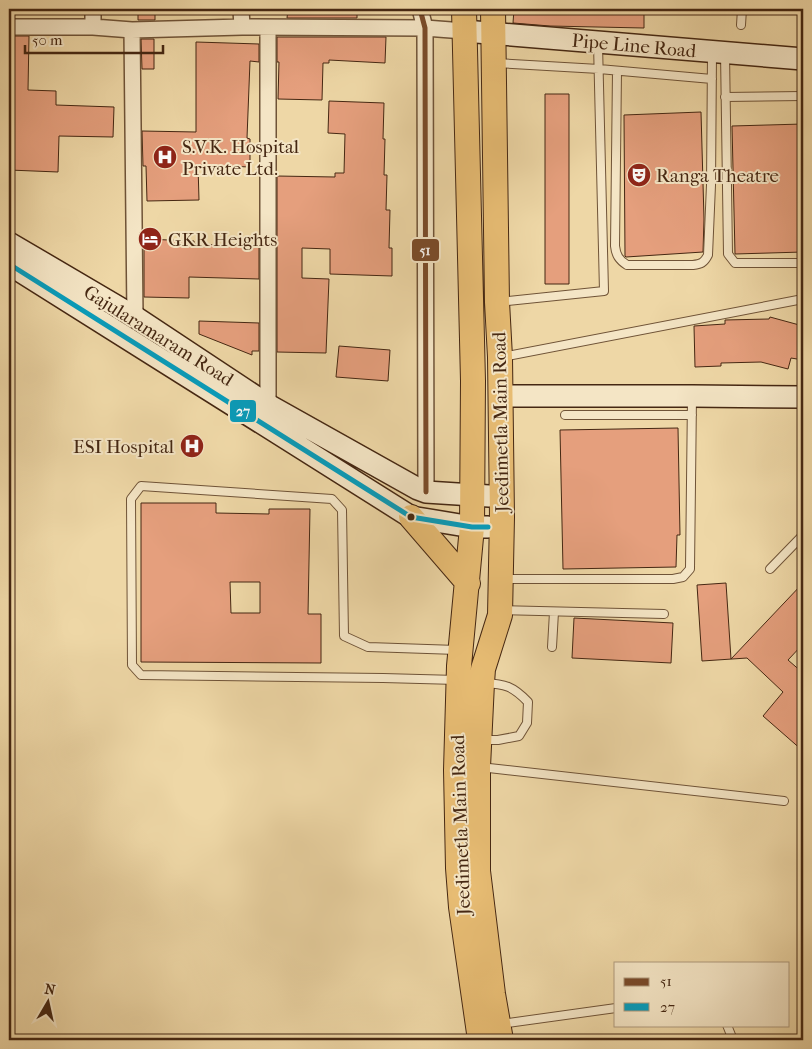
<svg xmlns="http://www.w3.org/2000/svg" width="812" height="1049" font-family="'IM FELL French Canon',serif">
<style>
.building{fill:#e59f7d;stroke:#452712;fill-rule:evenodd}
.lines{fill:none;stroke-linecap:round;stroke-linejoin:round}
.lane-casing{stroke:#6f5337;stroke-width:10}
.street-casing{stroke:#6f5337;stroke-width:18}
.secondary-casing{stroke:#452712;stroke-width:24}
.primary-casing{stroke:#452712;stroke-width:26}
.lane{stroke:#f4e5c5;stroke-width:8}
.street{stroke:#f4e5c5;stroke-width:15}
.secondary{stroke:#f4e5c5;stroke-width:21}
.primary{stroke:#e7bc73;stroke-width:24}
.bus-1-casing{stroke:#f4e5c5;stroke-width:9}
.bus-2-casing{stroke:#f4e5c5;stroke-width:9}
.bus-1{stroke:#7a4b2a;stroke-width:5}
.bus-2{stroke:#079cbb;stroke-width:5}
.bus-dot{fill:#452712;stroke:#f4e5c5;stroke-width:2}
.labels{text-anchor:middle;stroke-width:4;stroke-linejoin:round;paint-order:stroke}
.street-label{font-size:19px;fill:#452712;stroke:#f4e5c5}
.poi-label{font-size:19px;fill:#452712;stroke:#f4e5c5;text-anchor:start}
.line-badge{stroke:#f4e5c5;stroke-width:2}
.badge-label{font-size:14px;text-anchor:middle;font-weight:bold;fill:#fff}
</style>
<rect width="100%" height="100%" fill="#eed7a6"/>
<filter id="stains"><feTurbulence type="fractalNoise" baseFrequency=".004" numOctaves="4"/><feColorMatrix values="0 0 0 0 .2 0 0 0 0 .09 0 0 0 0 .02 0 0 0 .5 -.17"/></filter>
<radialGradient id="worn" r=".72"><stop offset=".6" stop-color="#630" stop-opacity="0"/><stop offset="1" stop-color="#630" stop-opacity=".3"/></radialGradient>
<path class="building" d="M138 9H155V20H138Z
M288 9H357V18H287Z
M514 9H644V28L550 26 513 23Z
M9 36H29L28 90 56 91V105L114 107 113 137 59 136 58 172 9 170Z
M277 37H386L385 63 329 60V63H323L322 100 278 99 279 62H277Z
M141 39H154V69H142Z
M196 42 259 44V62L250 61 247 138 250 139V167L198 165 199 200 147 201 146 166H143L142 131 196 132Z
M545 94H569V284H545Z
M329 101 384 103 383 139H385L384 175H387L386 210H390L389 248H392V276L330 274V249L302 248V278L329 279 326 353 277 352V176L335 177V173H344L345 134 328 133Z
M701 112 704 219 703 252 626 257 625 256 624 115Z
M803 124V252L735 254 732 126Z
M144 239 194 241V244L259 246V279L189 277V298L144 297Z
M770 317 803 326V360L791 358 788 369 761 362 721 363V366L695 367 694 326 725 324V320L769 319Z
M199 321 259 323V351H252V355L199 334Z
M339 346 390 350 388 381 336 377Z
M678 428 680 535H677L676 567 563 569 560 430Z
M141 503H216V513L269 514V509H310L308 614H321V663L141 662ZM230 582H260V613H231Z
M726 583 731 659 803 583V644L788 660 803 673V751L763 716 783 692 747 658 702 661 697 585Z
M574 618 673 623 671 663 572 658Z"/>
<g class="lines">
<g class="lane-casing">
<path id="lane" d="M741 25 742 9
M725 53 728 254 735 263H803
M496 63 599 69 712 79
M617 71 615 246C616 255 619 260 627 265H693C701 264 704 263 708 255L711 185 712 54
M725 97 803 96
M499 302 604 291 598 44
M502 357 803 299
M565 415H692
M770 569 803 535
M503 579H673L683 577 690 569 692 397
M502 610 664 614
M552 647 554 612
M457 650 368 647 344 636 342 510 332 499 141 486 131 499 132 665 141 675 383 678 457 680
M482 740H498L519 736 527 723 528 702C513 686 505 684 484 683
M480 767 784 801
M501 1024 616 1008
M727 1025 733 1040"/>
</g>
<g class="street-casing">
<path id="street" d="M241 9 242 27
M420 9 425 28 426 492
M9 27H93L132 30 242 27 425 28 464 31
M93 27V9
M268 28V405
M132 30 135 317"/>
</g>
<g class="secondary-casing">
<path id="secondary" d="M464 31 803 59
M9 243 135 317 268 405 418 489 426 492 489 496
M9 264 411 517 472 527H488
M501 396H692L803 397"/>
</g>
<g class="primary-casing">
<path id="primary" d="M464 9 473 381 472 527 459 666 456 770 458 868 461 907 480 1040
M493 9 497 302 500 357 502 517 500 615 483 669 482 683 478 767V871L493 994 501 1040
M411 517 468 583"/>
</g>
<use href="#lane" class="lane"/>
<use href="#street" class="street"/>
<use href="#secondary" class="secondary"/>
<use href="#primary" class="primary"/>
<g class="bus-1-casing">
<path id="bus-1" d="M420 9 425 28 426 492"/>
</g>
<g class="bus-2-casing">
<path id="bus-2" d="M9 264 411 517 472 527H488"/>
</g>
<use href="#bus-1" class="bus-1"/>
<use href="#bus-2" class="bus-2"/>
</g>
<defs>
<g id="hospital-disc" transform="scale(1.25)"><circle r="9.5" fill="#8f2418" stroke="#f4e5c5"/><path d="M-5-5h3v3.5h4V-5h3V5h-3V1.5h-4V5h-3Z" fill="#fff"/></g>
<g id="theatre-disc" transform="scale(1.25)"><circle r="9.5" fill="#8f2418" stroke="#f4e5c5"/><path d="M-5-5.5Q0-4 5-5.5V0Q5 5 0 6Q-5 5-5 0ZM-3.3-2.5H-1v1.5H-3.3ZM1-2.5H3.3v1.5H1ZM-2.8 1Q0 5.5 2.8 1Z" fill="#fff"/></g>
<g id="hotel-disc" transform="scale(1.25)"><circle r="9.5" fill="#8f2418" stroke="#f4e5c5"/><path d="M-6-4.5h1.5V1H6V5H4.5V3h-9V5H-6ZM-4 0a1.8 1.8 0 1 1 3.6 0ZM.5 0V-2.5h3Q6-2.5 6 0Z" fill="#fff"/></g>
</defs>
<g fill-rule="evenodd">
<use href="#hospital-disc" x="165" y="157"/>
<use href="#theatre-disc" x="639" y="175"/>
<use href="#hotel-disc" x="150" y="239"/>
<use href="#hospital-disc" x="192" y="446"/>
</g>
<circle class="bus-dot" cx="411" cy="517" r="4.5"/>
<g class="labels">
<g class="street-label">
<text transform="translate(634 45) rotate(5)" y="7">Pipe Line Road</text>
<text transform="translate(159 335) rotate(32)" y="7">Gajularamaram Road</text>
<text transform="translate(500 422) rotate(-91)" y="7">Jeedimetla Main Road</text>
<text transform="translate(460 825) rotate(-92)" y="7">Jeedimetla Main Road</text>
</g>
<g class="poi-label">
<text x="182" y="153">S.V.K. Hospital<tspan x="182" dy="22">Private Ltd.</tspan></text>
<text x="656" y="182">Ranga Theatre</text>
<text x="168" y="246">GKR Heights</text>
<text x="174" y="453" text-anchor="end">ESI Hospital</text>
</g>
</g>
<g class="line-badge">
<rect x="411" y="238" width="29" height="24" rx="5" fill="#7a4b2a"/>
<rect x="229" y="399" width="28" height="24" rx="5" fill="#079cbb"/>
</g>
<g class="badge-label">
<text x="425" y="255">51</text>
<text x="243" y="416">27</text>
</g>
<rect width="812" height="1049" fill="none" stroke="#eed7a6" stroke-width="30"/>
<rect x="10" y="10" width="792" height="1029" fill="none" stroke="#452712" stroke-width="2.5"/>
<rect x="15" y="15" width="782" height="1019" fill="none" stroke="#452712"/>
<rect x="614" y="962" width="175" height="65" fill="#f4e5c5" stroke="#ae997d"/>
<rect x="624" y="978" width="25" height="8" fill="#7a4b2a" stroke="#ae997d"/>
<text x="660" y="986" font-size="15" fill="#452712">51</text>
<rect x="624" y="1003" width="25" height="8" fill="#079cbb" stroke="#ae997d"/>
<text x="660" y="1012" font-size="15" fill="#452712">27</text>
<g transform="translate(48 1002) rotate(9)" stroke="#f4e5c5" stroke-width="4" paint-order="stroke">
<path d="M0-4L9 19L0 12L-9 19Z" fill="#452712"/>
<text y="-8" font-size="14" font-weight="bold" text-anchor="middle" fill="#452712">N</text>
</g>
<path d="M25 45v8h138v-8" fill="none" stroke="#452712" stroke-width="2.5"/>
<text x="32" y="45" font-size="15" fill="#452712" stroke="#f4e5c5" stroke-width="4" paint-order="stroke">50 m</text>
<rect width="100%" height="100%" filter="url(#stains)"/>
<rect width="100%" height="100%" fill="url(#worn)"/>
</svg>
